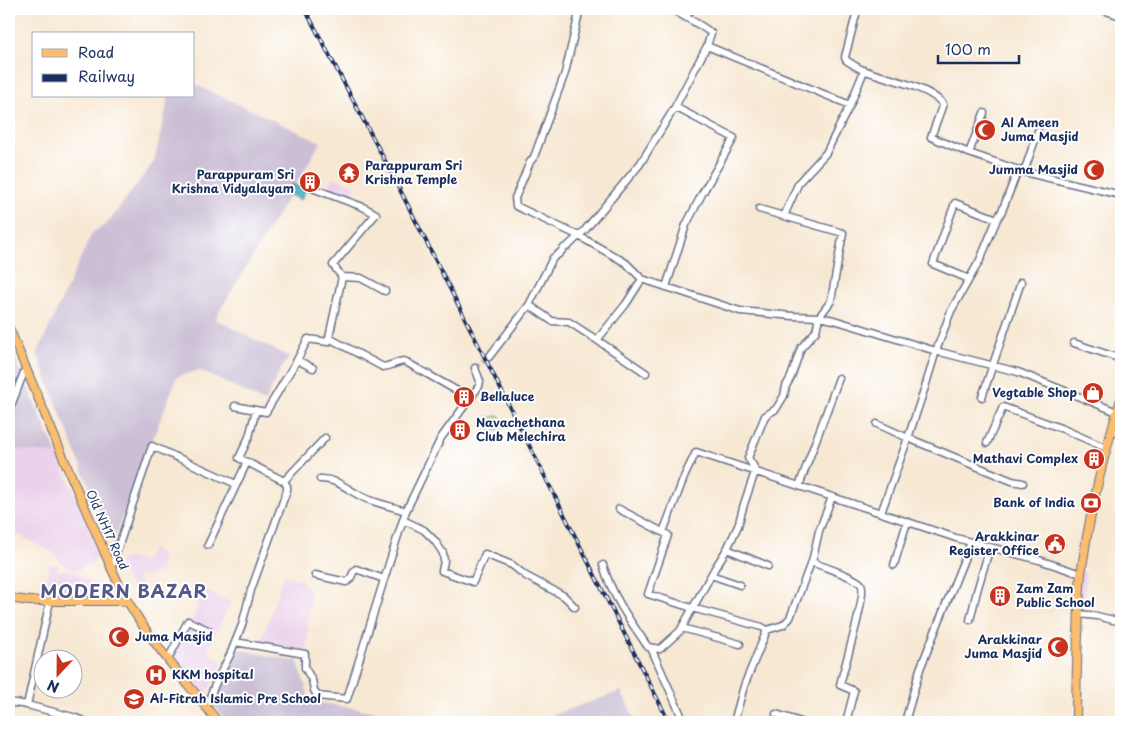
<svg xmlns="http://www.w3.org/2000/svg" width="1130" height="731" font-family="'Playpen Sans',sans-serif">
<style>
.built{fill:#ebd1eb}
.industrial{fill:#cbbfd5}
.green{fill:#9cc773;stroke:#5c7b68}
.water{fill:#49afc8;stroke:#326f93}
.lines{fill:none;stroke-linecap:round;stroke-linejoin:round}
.minor-tunnel{stroke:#cbc3bc;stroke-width:6;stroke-dasharray:6 3;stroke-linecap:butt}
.minor-casing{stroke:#687087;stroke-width:9}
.major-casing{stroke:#687087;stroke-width:10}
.minor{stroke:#fff;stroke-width:6}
.major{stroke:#fbbd6e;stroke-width:8}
.rail-casing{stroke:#1b2f5e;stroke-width:4}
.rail{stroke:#fff;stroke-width:2;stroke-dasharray:5.5;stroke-linecap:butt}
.labels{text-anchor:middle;stroke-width:4;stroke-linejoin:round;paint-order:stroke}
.poi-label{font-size:12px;font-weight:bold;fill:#1b2f5e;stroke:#fff;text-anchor:start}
.street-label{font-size:12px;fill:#1b2f5e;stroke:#fff}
.district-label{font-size:18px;font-weight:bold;letter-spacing:1px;fill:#535989;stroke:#fff}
</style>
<rect width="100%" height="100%" fill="#fff"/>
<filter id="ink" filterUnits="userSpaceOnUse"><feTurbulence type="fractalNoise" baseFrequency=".02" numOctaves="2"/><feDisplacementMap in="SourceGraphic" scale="10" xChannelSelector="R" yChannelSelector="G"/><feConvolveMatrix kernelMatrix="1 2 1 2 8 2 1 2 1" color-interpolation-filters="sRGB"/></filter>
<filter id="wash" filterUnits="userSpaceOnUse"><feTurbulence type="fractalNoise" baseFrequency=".0096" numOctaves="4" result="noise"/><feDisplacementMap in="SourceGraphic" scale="20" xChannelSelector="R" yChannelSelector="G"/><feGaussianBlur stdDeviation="1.12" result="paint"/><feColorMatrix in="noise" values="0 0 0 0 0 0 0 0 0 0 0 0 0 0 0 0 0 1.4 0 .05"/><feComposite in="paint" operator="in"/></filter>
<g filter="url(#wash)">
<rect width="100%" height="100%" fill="#f7e8d3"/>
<path class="built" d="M333 177 355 186 351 198 328 191Z
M9 449 57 454 102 556 76 571 64 565 51 551 9 531Z
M153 549 162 555 161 570 149 577 143 575 137 576 141 586 131 590 119 561 128 558 144 560Z
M48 564 58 565V570L74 572 85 579 99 584 104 597 48 595Z
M1076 572 1086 573 1081 640 1071 639Z
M284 575 301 580 310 592 307 651 261 643Z
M204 590 231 602 207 651 223 664 210 686 205 699 172 655 191 624Z
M160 663 168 678 151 687 143 672Z"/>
<path class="industrial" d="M194 84 321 142 215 319 289 357 281 369 265 402 199 370 177 377 112 544 37 354 92 233 107 224 154 162 169 96H194Z
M9 345 57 454 9 449Z
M238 649 298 662 310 701 439 722H227L214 705Z
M621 691 636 722H440L539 720Z"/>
<path class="green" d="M499 415 506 427 492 433 485 429 481 424 486 417H492Z"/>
<path class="water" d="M291 184 306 189 301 200 287 194Z"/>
</g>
<g filter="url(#ink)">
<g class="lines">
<path class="minor-tunnel" d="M475 368 489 357"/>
<g class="minor-casing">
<path id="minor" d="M580 9 565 73 534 157 530 162 515 198 516 206 579 236 626 263 642 279 740 311 793 316 819 317 834 320 936 351 1018 372 1117 412
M1100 9 1121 16
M856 15 845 57 846 60C852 64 859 69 866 71 888 79 929 87 943 104L931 137 969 153 1024 172 1121 195
M685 17 692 9
M707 46 850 105
M969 153 984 113
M1024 172 1038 131
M312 188 363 207 376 214 333 265 342 277 361 278 385 291
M784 216 799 182 826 153 850 105 864 71
M969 279 933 264 955 203 997 219
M666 287 686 225 702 194 734 138 675 107
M529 305 553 258 560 253 564 248 568 246 585 230 640 164 675 107 707 46 711 33C699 23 684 17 671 9
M329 338 383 367C392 366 395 362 404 361L470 398
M597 340 646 373
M1074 343 1121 359
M489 357 529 305 552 321 569 322 597 340 626 304 642 279
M297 360 308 339 328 342 342 277
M475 368 480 381 479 386 441 438 406 511 403 520 424 530 435 541 443 553 444 561 442 571 473 582 485 554 512 565 526 576 564 596 575 607
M982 397 1021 282
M235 406 266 412 297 360 313 368
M256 410 249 437 239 458 284 481
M9 411 26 367
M877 424 908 438 926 384 936 351 951 311 980 260 997 219 1002 211 1018 170
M1112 430 1121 434
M987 443 1003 407 1063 429 1106 448
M320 479C338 478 351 493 367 499 380 504 393 507 406 511
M1023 483 1012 481 908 438 881 513 956 538 1039 560 1081 574
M799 486 839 378
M619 509 668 535 648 594 692 608 762 627 767 630 783 625 790 618 810 565 812 562 819 531 832 497
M663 532 685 475 696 452 881 513
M208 545 247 462
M727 549 768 566
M812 562C823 567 854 576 861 584 868 593 843 670 840 685L854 691 846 722
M603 565C612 596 630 621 648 647L660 649 680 631 715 568 727 549 738 526 744 504 755 472 754 467 748 458 765 416 776 409 784 396 786 386 791 377 801 348 816 331 819 317 831 301 843 233 759 209
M894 565 907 522
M111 569 152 446 236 484
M315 575 346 582C352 581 351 573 356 569L384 579
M711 575 740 585
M1079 614 1097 616 1121 622
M970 620 977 591 990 547
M682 628 740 644
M235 642 305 654V668L312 680 314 690 317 696 347 699 392 554 403 520
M651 648 684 722
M168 659 188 621 208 630
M9 702 27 705 50 601
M27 705 73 717 86 722
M206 707 216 682 230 655 242 625 251 590 287 490V486L284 481 325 438
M776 714 801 722
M734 722 744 686 767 630
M905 722 920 669 971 542"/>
</g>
<g class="major-casing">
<path id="major" d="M9 328C37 394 64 462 94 528 105 552 114 577 127 600 152 644 187 682 218 722
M9 598 29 601H127
M1076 722C1076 693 1077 664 1078 635 1079 614 1079 594 1081 574 1089 515 1103 456 1121 399"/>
</g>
<use href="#minor" class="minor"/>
<use href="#major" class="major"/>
<g class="rail-casing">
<path id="rail" d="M305 9 393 176 669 722"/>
</g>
<use href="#rail" class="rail"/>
</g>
</g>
<defs>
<g id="mosque-disc" transform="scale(1.125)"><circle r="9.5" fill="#c8321e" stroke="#fff"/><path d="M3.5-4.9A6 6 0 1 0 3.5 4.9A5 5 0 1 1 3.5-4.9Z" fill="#fff"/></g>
<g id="temple-disc" transform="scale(1.125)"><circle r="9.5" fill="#c8321e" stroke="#fff"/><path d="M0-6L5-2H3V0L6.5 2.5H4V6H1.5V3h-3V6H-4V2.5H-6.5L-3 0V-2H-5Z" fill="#fff"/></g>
<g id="building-disc" transform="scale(1.125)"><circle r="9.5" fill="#c8321e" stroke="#fff"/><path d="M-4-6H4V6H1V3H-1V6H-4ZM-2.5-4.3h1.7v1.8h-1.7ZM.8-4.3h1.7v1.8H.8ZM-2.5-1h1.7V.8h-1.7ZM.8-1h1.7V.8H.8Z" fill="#fff"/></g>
<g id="shop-disc" transform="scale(1.125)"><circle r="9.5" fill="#c8321e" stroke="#fff"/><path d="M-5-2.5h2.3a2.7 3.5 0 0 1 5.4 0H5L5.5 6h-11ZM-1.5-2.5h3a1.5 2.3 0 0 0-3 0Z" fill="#fff"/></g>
<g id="bank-disc" transform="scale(1.125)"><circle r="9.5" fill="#c8321e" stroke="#fff"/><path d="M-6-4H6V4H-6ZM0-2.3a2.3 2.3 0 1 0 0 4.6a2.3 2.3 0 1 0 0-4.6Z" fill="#fff"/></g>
<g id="civic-disc" transform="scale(1.125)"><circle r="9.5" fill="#c8321e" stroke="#fff"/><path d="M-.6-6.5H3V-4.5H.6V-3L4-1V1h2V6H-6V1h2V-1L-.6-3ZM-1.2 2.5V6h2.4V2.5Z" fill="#fff"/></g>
<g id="hospital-disc" transform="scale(1.125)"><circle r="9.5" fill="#c8321e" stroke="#fff"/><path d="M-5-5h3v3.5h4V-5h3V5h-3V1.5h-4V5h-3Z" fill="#fff"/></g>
<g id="school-disc" transform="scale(1.125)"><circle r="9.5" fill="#c8321e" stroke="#fff"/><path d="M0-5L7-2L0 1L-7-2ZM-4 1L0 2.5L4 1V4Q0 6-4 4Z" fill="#fff"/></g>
</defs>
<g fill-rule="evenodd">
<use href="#mosque-disc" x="985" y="130"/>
<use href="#mosque-disc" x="1094" y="170"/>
<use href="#temple-disc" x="349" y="173"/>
<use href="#building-disc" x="310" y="182"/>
<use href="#shop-disc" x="1093" y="393"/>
<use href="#building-disc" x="464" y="397"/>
<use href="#building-disc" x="460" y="430"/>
<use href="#building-disc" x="1094" y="459"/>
<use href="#bank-disc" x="1091" y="503"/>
<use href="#civic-disc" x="1055" y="544"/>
<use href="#building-disc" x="1000" y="596"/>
<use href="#mosque-disc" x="119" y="637"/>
<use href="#mosque-disc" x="1058" y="647"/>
<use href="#hospital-disc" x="156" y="675"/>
<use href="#school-disc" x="134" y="699"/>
</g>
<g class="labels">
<g class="poi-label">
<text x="1001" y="127">Al Ameen<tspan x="1001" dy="14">Juma Masjid</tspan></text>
<text x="365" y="170">Parappuram Sri<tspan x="365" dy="14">Krishna Temple</tspan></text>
<text x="1078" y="174" text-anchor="end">Jumma Masjid</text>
<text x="294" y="179" text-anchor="end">Parappuram Sri<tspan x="294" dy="14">Krishna Vidyalayam</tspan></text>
<text x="1077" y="397" text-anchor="end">Vegtable Shop</text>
<text x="480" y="401">Bellaluce</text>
<text x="476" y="427">Navachethana<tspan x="476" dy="14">Club Melechira</tspan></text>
<text x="1078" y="463" text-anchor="end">Mathavi Complex</text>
<text x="1075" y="507" text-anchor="end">Bank of India</text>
<text x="1039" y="541" text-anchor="end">Arakkinar<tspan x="1039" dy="14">Register Office</tspan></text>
<text x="1016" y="593">Zam Zam<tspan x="1016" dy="14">Public School</tspan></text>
<text x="135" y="641">Juma Masjid</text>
<text x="1042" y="644" text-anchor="end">Arakkinar<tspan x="1042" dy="14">Juma Masjid</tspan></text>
<text x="172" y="679">KKM hospital</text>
<text x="150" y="703">Al-Fitrah Islamic Pre School</text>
</g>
<g class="street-label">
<text transform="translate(107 530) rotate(66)" y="4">Old NH17 Road</text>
</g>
<g class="district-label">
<text x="124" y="598">MODERN BAZAR</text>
</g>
</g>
<rect width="1130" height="731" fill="none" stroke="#fff" stroke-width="30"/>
<rect x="32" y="32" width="162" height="65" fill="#ffffff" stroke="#a4acbf"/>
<rect x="42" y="49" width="25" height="8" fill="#fbbd6e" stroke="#a4acbf"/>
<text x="78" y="58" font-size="15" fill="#1b2f5e">Road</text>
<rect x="42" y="74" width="25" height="8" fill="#1b2f5e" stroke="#a4acbf"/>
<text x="78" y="82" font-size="15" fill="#1b2f5e">Railway</text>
<g transform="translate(58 674) rotate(202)"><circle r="24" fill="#ffffff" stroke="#a4acbf"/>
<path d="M0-4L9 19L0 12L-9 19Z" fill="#c8321e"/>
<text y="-8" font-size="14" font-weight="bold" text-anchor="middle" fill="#1b2f5e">N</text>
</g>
<path d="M938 55v8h81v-8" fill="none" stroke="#1b2f5e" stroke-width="2.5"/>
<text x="945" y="55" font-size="15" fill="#1b2f5e" stroke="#ffffff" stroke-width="4" paint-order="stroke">100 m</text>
</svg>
